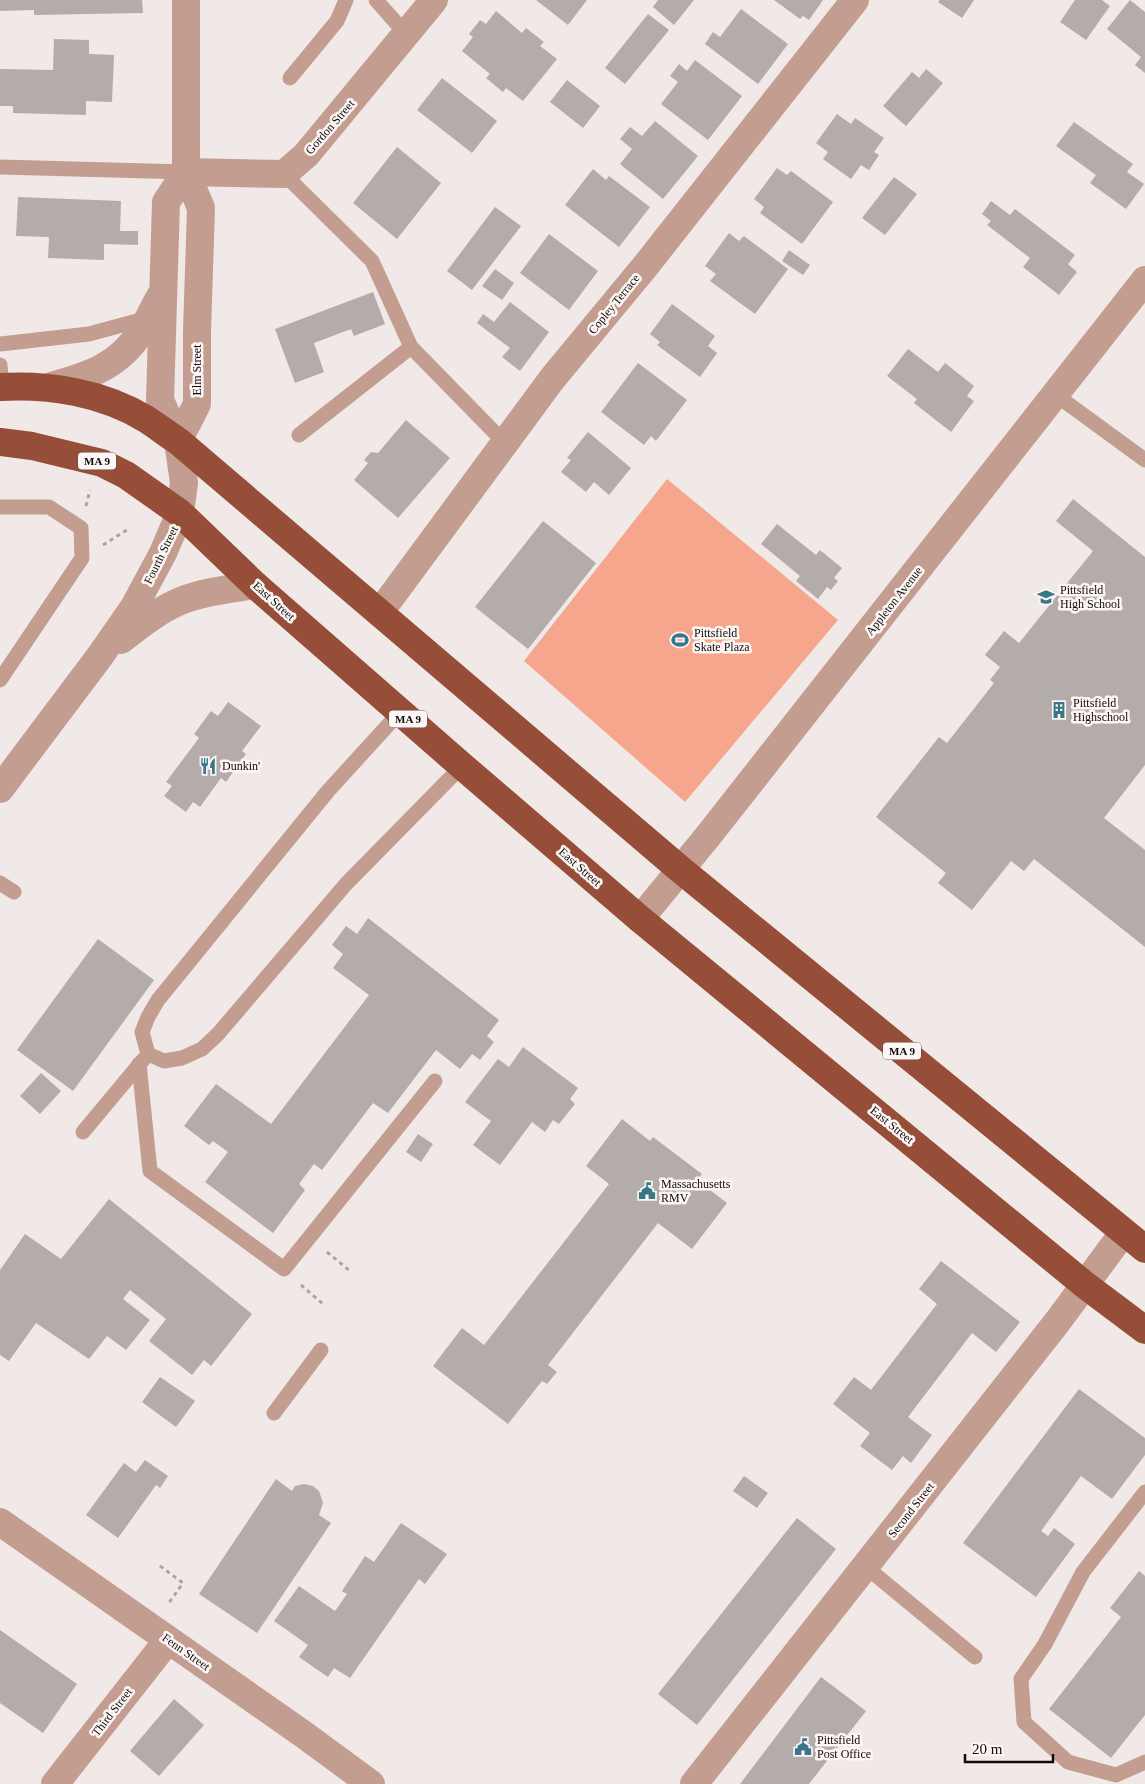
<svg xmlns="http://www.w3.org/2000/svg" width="1145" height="1784" font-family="Georgia,serif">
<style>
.green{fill:#f5a68c}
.building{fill:#b3acaa}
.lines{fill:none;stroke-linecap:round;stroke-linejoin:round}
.path{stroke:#aaa5a3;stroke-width:3;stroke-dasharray:4 4;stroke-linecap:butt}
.service{stroke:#c49d91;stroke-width:15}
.minor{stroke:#c49d91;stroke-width:28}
.tertiary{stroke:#c49d91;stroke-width:28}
.trunk{stroke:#964e38;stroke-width:28}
.labels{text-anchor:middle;stroke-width:5;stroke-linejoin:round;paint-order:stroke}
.shield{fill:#fdf6f4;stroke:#565252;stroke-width:1}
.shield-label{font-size:11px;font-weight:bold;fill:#0e0c0c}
.street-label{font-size:12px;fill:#0e0c0c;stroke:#fdf6f4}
.poi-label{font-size:12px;fill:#0e0c0c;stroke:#fdf6f4;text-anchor:start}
</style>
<rect width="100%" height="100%" fill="#f0e9e7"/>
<path class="green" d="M667 479 838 620 685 802 524 661Z"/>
<path class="building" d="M0 0H142L143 13 34 15V10L0 11Z
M536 0H587L568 25Z
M658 0H694L674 25 653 7Z
M774 0H823L809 20 803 16 800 19Z
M940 0H974L962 18 938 2Z
M1075 0H1102L1110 6 1086 40 1060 22Z
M1130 0 1145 12V73L1135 65 1141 57 1107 29Z
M741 9 788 44 758 84 705 44 713 32 720 37Z
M496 11 522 33 526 28 544 42 540 46 557 59 523 101 506 88 503 92 486 78 490 74 462 51 473 37 469 34 480 20 486 24Z
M648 14 669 30 625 84 605 68Z
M54 39 89 40V54L114 55 112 102 86 101V115L13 113V106H0V69L53 70Z
M695 60 742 96 708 140 661 104 678 82 670 76 679 64 687 71Z
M926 69 943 83 906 126 883 106 912 72 919 78Z
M442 78 497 121 472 153 417 110Z
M567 80 600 106 583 128 550 102Z
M837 114 851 124 855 118 884 138 874 152 879 155 869 170 861 165 851 179 823 159 828 152 816 143Z
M655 121 698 156 663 199 620 164 632 149 620 139 630 127 642 136Z
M1074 122 1133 164 1127 172 1144 184 1126 209 1090 183 1096 175 1056 146Z
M397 147 441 183 397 239 353 203Z
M777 168 787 175 791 171 833 202 802 244 760 213 764 207 754 199Z
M593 169 606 180 609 176 650 207 619 247 565 205Z
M894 177 917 194 885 235 862 218Z
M18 197 121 201 120 231H138V245L104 244V260L48 258 49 237 16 236Z
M991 201 1010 215 1015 209 1075 255 1068 264 1077 272 1059 295 1023 267 1030 258 987 225 991 221 982 214Z
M495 207 521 226 472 290 447 271Z
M729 233 739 241 744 236 788 269 755 314 710 281 716 274 705 266Z
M549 234 598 271 569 310 520 273Z
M789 250 810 265 803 275 782 261Z
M495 269 514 283 502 300 482 286Z
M373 292 385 324 354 336 351 329 314 343 324 372 295 383 275 329Z
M510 302 549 332 520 371 502 357 510 348 477 323 483 314 494 322Z
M672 304 715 336 708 346 717 353 700 377 657 345 660 342 650 334Z
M908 349 938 372 945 363 974 386 967 396 974 401 951 432 914 403 917 399 887 376Z
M638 363 687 400 656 441 651 436 644 445 601 412Z
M406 420 450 458 398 518 354 480 368 463 364 460 371 452 378 453Z
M588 432 631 468 609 495 594 482 586 492 561 472 571 460 567 458Z
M1073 499 1145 557V765L1104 818 1145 850V947L1034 859 1024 871 1011 861 972 910 938 883 946 873 876 817 939 737 947 743 994 683 990 680 1000 667 985 655 1004 631 1019 643 1093 551 1056 521Z
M543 521 596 563 528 649 475 607Z
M777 524 816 555 820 550 842 568 834 578 838 581 831 590 827 587 818 599 796 581 800 576 761 544Z
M228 702 261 726 242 751 246 754 226 782 221 778 200 807 193 802 186 812 164 796 172 786 166 782 199 738 194 734 211 711 218 716Z
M368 918 499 1020 487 1036 494 1042 480 1060 472 1054 460 1069 436 1050 388 1113 373 1103 322 1170 314 1164 299 1184 305 1190 273 1233 205 1182 228 1152 213 1141 209 1145 184 1126 216 1084 271 1124 369 995 333 968 343 954 332 945 346 926 357 934Z
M98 939 154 980 73 1091 17 1050Z
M523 1047 578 1088 570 1099 575 1104 559 1124 553 1120 545 1132 532 1122 500 1165 473 1145 491 1121 465 1102 498 1059 509 1067Z
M41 1073 61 1091 40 1114 20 1096Z
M622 1119 650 1141 653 1137 702 1174 697 1180 727 1203 692 1249 658 1223 548 1365 557 1372 547 1384 542 1381 508 1424 433 1366 462 1328 484 1345 609 1184 586 1166Z
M418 1134 433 1144 421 1162 406 1152Z
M109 1199 252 1314 211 1366 204 1360 192 1375 149 1341 166 1319 130 1290 123 1299 150 1320 126 1350 107 1336 89 1359 36 1323 9 1361 0 1355V1270L25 1234 61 1259Z
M941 1261 1020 1322 996 1352 972 1333 908 1417 932 1435 911 1463 903 1456 892 1470 860 1446 870 1433 833 1404 854 1377 871 1390 937 1304 919 1289Z
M160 1377 195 1401 176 1427 142 1402Z
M1079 1389 1145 1438V1455L1112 1499 1081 1476 1041 1531 1048 1536 1054 1528 1075 1544 1036 1597 963 1543Z
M145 1460 168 1476 160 1488 156 1485 118 1538 86 1515 124 1463 136 1472Z
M744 1476 768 1493 757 1508 733 1491Z
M276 1479 292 1491 295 1486 304 1484 313 1486 319 1491 323 1503 319 1515 331 1523 257 1633 199 1594Z
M797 1518 836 1549 697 1725 658 1694Z
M401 1523 447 1554 425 1584 419 1579 350 1678 334 1668 328 1677 299 1657 308 1645 274 1621 299 1586 335 1611 347 1594 342 1591 365 1556 374 1562Z
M1139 1571 1145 1576V1715L1111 1758 1049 1709 1121 1617 1110 1608Z
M0 1630 77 1684 43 1733 0 1703Z
M821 1677 866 1711 809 1784H740Z
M174 1699 204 1725 159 1776 130 1751Z"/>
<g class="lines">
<path class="path" d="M86 506 90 490
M103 545 130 528
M327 1252 350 1271
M301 1285 323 1304
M160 1566 183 1583 168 1604"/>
<path class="service" d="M376 0 406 34
M290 78 337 21 346 0
M0 167 186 172
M284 174 372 261 411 347 505 443
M0 344 89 334 148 318
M0 365 2 387
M1056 395 1145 460
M299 435 411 347
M0 507H49L81 528 82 558 0 680
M400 712 328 791 158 1000 148 1017 142 1032 148 1054 164 1061 182 1058 202 1049 218 1034 346 884 462 766
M0 883 14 892
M139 1064 150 1171 284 1269 435 1081
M83 1132 143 1060
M274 1413 321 1350
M1145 1492 1083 1572 1045 1644 1021 1679 1024 1722 1068 1762 1116 1775 1145 1762
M866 1567 975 1657"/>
<path class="minor" d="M186 172 284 174 306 155 434 0
M380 612 552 379 647 264 855 0
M55 1784 168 1640"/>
<path class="tertiary" d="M48 387C88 376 119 367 142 330 149 319 154 306 161 295
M178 441 197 404V332L201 208 186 172V0
M121 640C140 625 160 609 183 600 206 591 231 589 255 585
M0 789 100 656 134 607 163 553 180 513 184 483 178 441 160 400 166 202 186 172
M640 919 708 836 1145 280
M0 1522 303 1734 371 1784
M694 1784 1058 1321 1123 1233"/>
<path class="trunk" d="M0 387C50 384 103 393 146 419 157 426 167 434 178 441L681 870 1145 1249
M0 442 32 446 102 463 126 475 180 513 255 585 462 766 640 919 1085 1285 1145 1330"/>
</g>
<defs>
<g id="school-bare" transform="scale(1.35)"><path d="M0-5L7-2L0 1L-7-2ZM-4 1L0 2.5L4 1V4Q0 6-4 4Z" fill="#36788a" stroke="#fdf6f4" stroke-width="2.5" paint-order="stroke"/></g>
<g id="stadium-bare" transform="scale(1.35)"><path d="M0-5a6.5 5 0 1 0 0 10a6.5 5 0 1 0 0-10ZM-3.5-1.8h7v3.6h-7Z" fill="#36788a" stroke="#fdf6f4" stroke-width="2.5" paint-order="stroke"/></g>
<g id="building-bare" transform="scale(1.35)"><path d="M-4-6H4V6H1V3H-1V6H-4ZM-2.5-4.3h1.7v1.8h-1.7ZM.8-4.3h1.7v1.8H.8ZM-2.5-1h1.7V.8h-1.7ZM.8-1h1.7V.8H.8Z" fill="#36788a" stroke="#fdf6f4" stroke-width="2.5" paint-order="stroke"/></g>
<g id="restaurant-bare" transform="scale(1.35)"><path d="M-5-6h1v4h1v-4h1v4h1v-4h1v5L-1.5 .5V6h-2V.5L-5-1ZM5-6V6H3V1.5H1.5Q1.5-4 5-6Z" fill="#36788a" stroke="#fdf6f4" stroke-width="2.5" paint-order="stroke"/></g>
<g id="civic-bare" transform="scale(1.35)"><path d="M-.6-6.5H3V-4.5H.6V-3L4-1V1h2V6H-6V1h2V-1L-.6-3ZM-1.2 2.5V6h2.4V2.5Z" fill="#36788a" stroke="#fdf6f4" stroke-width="2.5" paint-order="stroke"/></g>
</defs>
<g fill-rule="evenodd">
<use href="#school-bare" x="1046" y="597"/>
<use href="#stadium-bare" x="680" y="640"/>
<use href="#building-bare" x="1059" y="710"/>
<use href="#restaurant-bare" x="208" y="766"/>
<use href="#civic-bare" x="647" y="1191"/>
<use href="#civic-bare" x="803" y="1747"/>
</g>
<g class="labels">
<g class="shield">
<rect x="78" y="452.5" width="38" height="17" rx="4"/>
<rect x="389" y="710.5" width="38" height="17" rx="4"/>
<rect x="883" y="1042.5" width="38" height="17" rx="4"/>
</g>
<g class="shield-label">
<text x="97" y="465">MA 9</text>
<text x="408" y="723">MA 9</text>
<text x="902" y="1055">MA 9</text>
</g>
<g class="street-label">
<text transform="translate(330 127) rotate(-49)" y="4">Gordon Street</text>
<text transform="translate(614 304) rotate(-51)" y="4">Copley Terrace</text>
<text transform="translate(197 370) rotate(-90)" y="4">Elm Street</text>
<text transform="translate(161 555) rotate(-64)" y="4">Fourth Street</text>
<text transform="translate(274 601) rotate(42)" y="4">East Street</text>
<text transform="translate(894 601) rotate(-52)" y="4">Appleton Avenue</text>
<text transform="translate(580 867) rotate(41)" y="4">East Street</text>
<text transform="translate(892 1125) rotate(39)" y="4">East Street</text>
<text transform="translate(911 1510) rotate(-52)" y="4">Second Street</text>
<text transform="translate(186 1652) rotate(35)" y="4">Fenn Street</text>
<text transform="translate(112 1712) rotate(-52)" y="4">Third Street</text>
</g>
<g class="poi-label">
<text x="1060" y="594">Pittsfield<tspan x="1060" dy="14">High School</tspan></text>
<text x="694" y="637">Pittsfield<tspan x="694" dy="14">Skate Plaza</tspan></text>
<text x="1073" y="707">Pittsfield<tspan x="1073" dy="14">Highschool</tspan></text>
<text x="222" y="770">Dunkin'</text>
<text x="661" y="1188">Massachusetts<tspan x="661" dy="14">RMV</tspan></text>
<text x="817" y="1744">Pittsfield<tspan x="817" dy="14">Post Office</tspan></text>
</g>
</g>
<path d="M965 1754v8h88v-8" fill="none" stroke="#0e0c0c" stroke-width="2.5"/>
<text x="972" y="1754" font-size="15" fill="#0e0c0c" stroke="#fdf6f4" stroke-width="4" paint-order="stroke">20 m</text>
</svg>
